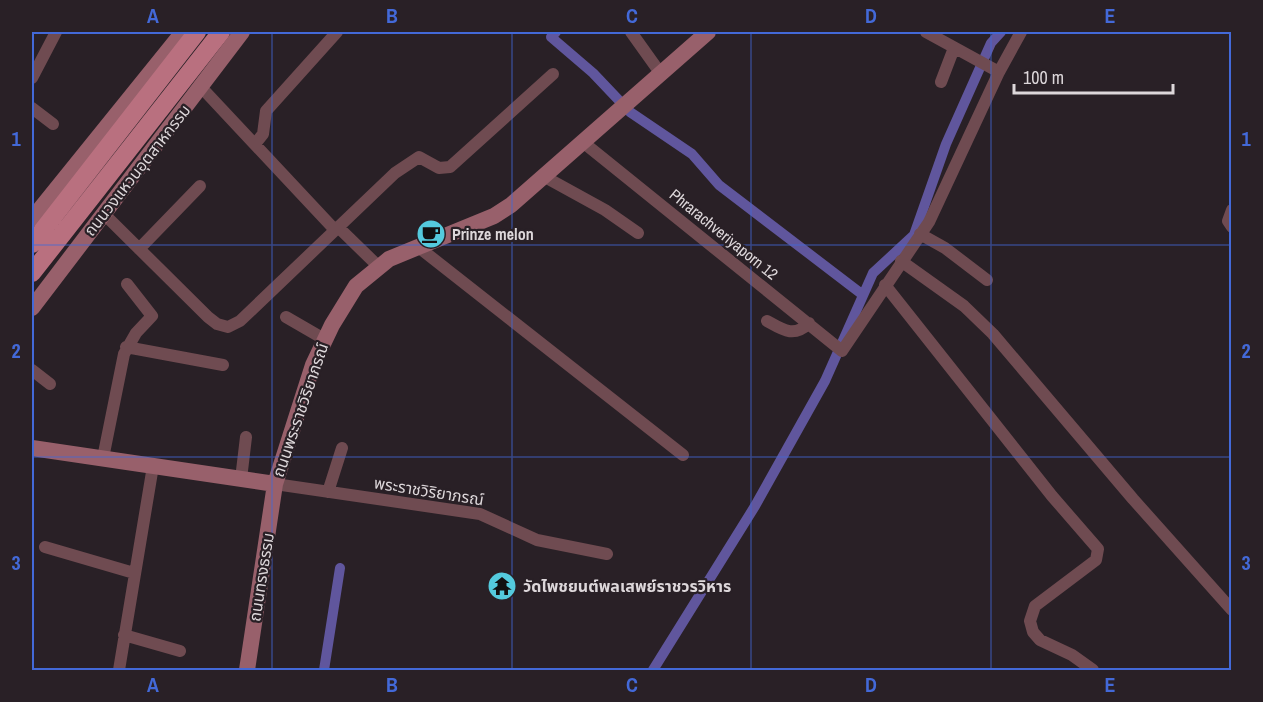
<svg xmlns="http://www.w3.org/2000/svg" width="1263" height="702" font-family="'Archivo Narrow','Noto Sans Thai',sans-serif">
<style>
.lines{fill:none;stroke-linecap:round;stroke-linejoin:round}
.canal{stroke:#60569d;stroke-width:10}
.street{stroke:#6f4b51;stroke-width:12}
.secondary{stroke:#98606b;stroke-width:16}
.primary{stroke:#b9707f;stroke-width:18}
.grid{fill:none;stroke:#4369d8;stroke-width:1.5;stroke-opacity:0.55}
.labels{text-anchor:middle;stroke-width:4.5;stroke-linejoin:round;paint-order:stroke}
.street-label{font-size:16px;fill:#ddd7da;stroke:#292026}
.poi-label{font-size:16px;font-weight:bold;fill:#ddd7da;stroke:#292026;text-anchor:start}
.neatline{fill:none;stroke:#4369d8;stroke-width:2}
.grid-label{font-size:20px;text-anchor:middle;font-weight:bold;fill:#4369d8}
</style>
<rect width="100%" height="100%" fill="#292026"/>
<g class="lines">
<path class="canal" d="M556 32 551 37 593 73 630 112 692 154 719 185 863 295
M324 670 340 568
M653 670 755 506 825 381 873 273 914 235 946 144 991 43 1001 32"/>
<path class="street" d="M631 32 661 74
M926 32 999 72
M32 78 56 32
M941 82 954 48
M201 87 335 230
M32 108 53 124
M584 143 842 351 929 222 999 72 1021 32
M255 144 263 134 266 111 337 32
M545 177 605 210 638 233
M1232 210 1228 221 1232 227
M104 214 208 317 217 324 228 327 240 321 395 173 419 157 439 168 450 167 553 74
M338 227 378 266
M920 234 945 248 987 280
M417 246 683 455
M139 249 200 186
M901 261 964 306 993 334 1133 499 1232 610
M885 285 1052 496 1098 549 1096 560 1035 606 1030 621 1033 632 1040 640 1072 655 1093 670
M286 317 324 339
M767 321C783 330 794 338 809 323
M126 347 223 365
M32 370 50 384
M103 458 124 354 136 333 152 316 127 284
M241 479 246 437
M275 484 480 514 537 540 607 554
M328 492 342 448
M45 547 134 573
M124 635 180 651
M119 670 153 466"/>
<path class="secondary" d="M32 219 183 32
M32 308 242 32
M32 448 275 484
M247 670 275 484 313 365 332 325 356 286 389 259 494 216 511 205 708 32"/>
<path class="primary" d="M32 244 197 32
M32 273 221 32"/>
</g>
<path class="grid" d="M272 32V670M512 32V670M751 32V670M991 32V670M32 245H1232M32 457H1232"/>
<defs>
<g id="cafe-disc" transform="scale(1.5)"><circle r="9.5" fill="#54cadd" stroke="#292026"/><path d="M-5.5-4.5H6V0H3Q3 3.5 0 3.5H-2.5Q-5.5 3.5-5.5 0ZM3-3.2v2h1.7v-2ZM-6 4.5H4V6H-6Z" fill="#111"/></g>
<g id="temple-disc" transform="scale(1.5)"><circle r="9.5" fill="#54cadd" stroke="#292026"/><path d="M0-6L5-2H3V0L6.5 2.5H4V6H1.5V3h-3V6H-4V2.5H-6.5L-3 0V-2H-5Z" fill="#111"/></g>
</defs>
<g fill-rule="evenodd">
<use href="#cafe-disc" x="431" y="234"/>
<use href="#temple-disc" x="502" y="586"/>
</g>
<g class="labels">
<g class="street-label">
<text transform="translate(137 170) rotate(-52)" y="6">ถนนวงแหวนอุตสาหกรรม</text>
<text transform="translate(724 234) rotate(39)" y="6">Phrarachveriyaporn 12</text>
<text transform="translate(300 410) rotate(-71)" y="6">ถนนพระราชวิริยาภรณ์</text>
<text transform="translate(429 491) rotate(9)" y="6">พระราชวิริยาภรณ์</text>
<text transform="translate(261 577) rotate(-81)" y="6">ถนนทรงธรรม</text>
</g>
<g class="poi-label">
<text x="452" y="240">Prinze melon</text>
<text x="523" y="592">วัดไพชยนต์พลเสพย์ราชวรวิหาร</text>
</g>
</g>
<rect width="1263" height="702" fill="none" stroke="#292026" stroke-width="66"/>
<path d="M1014 84v9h159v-9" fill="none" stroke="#ddd7da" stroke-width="3"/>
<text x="1023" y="84" font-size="18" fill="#ddd7da" stroke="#292026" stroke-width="4.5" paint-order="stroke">100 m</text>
<rect x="33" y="33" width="1197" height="636" class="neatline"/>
<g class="grid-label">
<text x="153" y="23">A</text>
<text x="392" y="23">B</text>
<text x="632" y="23">C</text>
<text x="871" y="23">D</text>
<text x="1110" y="23">E</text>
<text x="16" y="146">1</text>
<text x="1246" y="146">1</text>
<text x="16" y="358">2</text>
<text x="1246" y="358">2</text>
<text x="16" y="570">3</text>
<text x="1246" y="570">3</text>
<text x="153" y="692">A</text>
<text x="392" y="692">B</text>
<text x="632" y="692">C</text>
<text x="871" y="692">D</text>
<text x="1110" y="692">E</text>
</g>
</svg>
